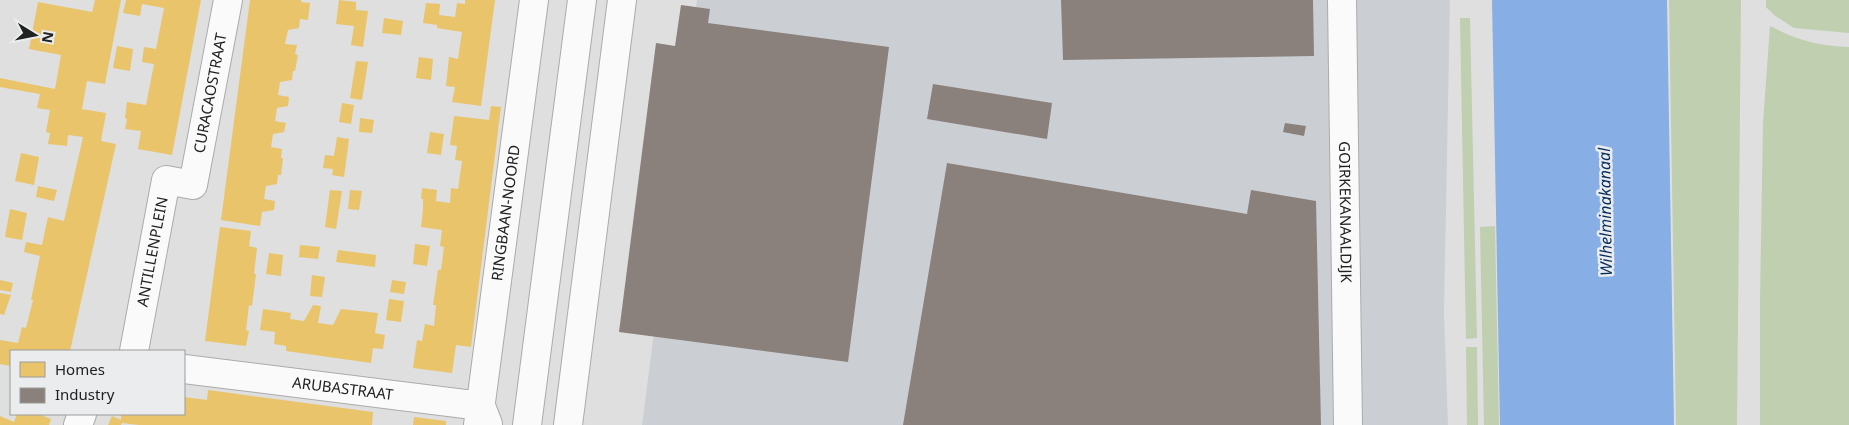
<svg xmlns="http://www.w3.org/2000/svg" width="1849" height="425" font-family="'Noto Sans',sans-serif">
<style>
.built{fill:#cbcfd3}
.green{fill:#bfcfb0}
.water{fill:#87afe5}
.homes{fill:#e9c46a}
.industry{fill:#8a817c}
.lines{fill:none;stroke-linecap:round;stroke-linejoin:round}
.street-casing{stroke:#ababab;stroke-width:30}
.secondary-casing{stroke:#ababab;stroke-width:30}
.street{stroke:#fafafa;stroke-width:28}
.secondary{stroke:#fafafa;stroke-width:28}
.labels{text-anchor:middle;stroke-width:5;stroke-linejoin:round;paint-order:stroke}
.street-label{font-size:15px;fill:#202121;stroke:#ebeced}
.water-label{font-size:16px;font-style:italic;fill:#052d5d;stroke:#ebeced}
</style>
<rect width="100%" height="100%" fill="#dfdfdf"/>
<path class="built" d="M697 0H1450L1444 314 1448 425H642Z"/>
<path class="green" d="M1669 0H1741L1737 425H1676Z
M1766 0H1849V33L1794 28 1774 15 1766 7Z
M1460 18H1470L1477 338 1466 339Z
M1770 26C1797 40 1818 46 1849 47V425H1760V300L1763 123Z
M1495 226 1499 425H1484L1480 227Z
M1466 347H1477L1478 425H1467Z"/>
<path class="water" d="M1492 0H1667L1674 425H1500Z"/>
<path class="homes" d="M95 0H121L105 84 87 81 82 109 106 113 101 141 116 144 70 351H11V366L0 364V340L18 343 22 327 26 328 33 300H31L40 256 24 252 26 242 42 245 48 217 64 221 83 137 68 135 67 146 48 144 50 133 46 132 50 110 37 108 40 94 0 87V78L55 89 61 55 29 49 38 2 92 12Z
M126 0H201L172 155 138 149 141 131 125 129 127 119 125 118 127 102 146 105 154 64 142 62 144 47 156 49 164 8 142 4 140 16 123 13Z
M250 0H301V2L310 3 308 20 300 19 299 28 288 30 285 44 297 45 295 54 298 55 295 71H293L292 80 280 82 278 95 289 97 288 106 277 108 275 121 286 123 284 132 273 134 271 147 282 149 281 158H283L281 175H278L277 184 266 186 264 199 275 201 274 210 262 212 260 226 221 220Z
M339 0 356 2V10L368 11 363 47 351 45 354 26 336 24Z
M465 0H495L481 106 452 102 455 87 446 86 449 57 458 59 462 32 437 28V25L423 23 426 3 440 4 439 15 455 17 457 3 465 4Z
M384 18 403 21 401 35 382 33Z
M117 46 133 49 130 71 113 68Z
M419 57 433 59 431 80 416 78Z
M356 61 368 62 362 100 350 98Z
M342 103 354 105 351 124 339 122Z
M491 106 501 107 471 347 456 345 452 373 413 368 417 340 422 341 425 324 434 326 436 305H433L438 270H441L444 247 440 246 442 230 421 227 423 209V199H421L422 188 437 190 436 201 450 203 451 188 458 189 462 161 455 160 457 146 450 145 454 116 489 120Z
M360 118 374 120 372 133 359 132Z
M430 132 444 134 441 155 427 153Z
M337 137 349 139 344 177 332 175 333 169 323 168 325 155 334 156Z
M21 153 39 157 34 185 15 181Z
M38 186 57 190 54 201 36 197Z
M330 190 342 191 336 229 325 227Z
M350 190 362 191 359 210 348 209Z
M10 209 27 213 22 240 5 237Z
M220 227 251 231 249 246 257 248 254 274H256L252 306 249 305 246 330 249 331 246 346 205 341Z
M415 244 430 246 427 266 413 264Z
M300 245 320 247 318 259 299 257Z
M338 250 376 255 375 267 336 262Z
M269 253 283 255 281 276 266 274Z
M312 275 325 277 322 297 310 296Z
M0 280 13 283 11 292 0 290Z
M392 280 406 282 404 294 390 292Z
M0 293 11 295 4 315 0 314Z
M389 299 404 301 401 322 386 320Z
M313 305 321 306 318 323 333 325 341 309 378 313 375 333 385 335 383 349 373 348 371 363 286 351V346L274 344 275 332 260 330 263 309 291 313 290 319 304 321Z
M208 390 373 412 372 425H139L122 423 121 425H108L112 416 121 420V414H184V397L207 400Z
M17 414H38L51 419 49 425H0V416L14 422Z
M414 417 446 421V425H413Z"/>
<path class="industry" d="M1061 0H1313L1314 56 1063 60Z
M681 5 710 9 708 23 889 47 848 362 619 332 656 43 675 46Z
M933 84 1052 103 1047 139 927 119Z
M1285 123 1306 126 1304 136 1283 132Z
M947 163 1247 214 1251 190 1316 201 1321 425H903Z"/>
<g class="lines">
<g class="street-casing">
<g id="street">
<path id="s1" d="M1342 0 1348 425"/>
<path id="s2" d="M134 351 166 180 193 185 228 0"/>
<path id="s3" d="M184 369 481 406 488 424"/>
<path d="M78 425 82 414"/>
<path id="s4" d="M478 425 534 0"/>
</g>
</g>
<g class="secondary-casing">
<path id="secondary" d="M527 425 582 0
M568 425 622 0"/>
</g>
<use href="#street" class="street"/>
<use href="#secondary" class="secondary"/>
</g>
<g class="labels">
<g class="street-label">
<text dy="5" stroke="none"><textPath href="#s2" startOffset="295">CURACAOSTRAAT</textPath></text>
<text dy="5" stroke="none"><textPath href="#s1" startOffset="212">GOIRKEKANAALDIJK</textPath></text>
<text dy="5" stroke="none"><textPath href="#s4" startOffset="214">RINGBAAN-NOORD</textPath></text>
<text dy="5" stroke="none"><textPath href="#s2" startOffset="101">ANTILLENPLEIN</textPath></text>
<text dy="5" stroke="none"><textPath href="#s3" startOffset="160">ARUBASTRAAT</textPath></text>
</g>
<g class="water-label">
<text transform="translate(1605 212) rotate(-91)" y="6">Wilhelminakanaal</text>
</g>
</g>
<rect x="10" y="350" width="175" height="65" fill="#ebeced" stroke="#9a9b9b"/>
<rect x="20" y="362" width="25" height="15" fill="#e9c46a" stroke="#9a9b9b"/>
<text x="55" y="375" font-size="15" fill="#202121">Homes</text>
<rect x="20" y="388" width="25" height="15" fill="#8a817c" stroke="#9a9b9b"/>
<text x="55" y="400" font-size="15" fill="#202121">Industry</text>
<g transform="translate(35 35) rotate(100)" stroke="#ebeced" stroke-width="4" paint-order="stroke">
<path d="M0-4L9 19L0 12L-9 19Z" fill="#202121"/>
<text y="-8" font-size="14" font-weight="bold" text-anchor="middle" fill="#202121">N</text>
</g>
</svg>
